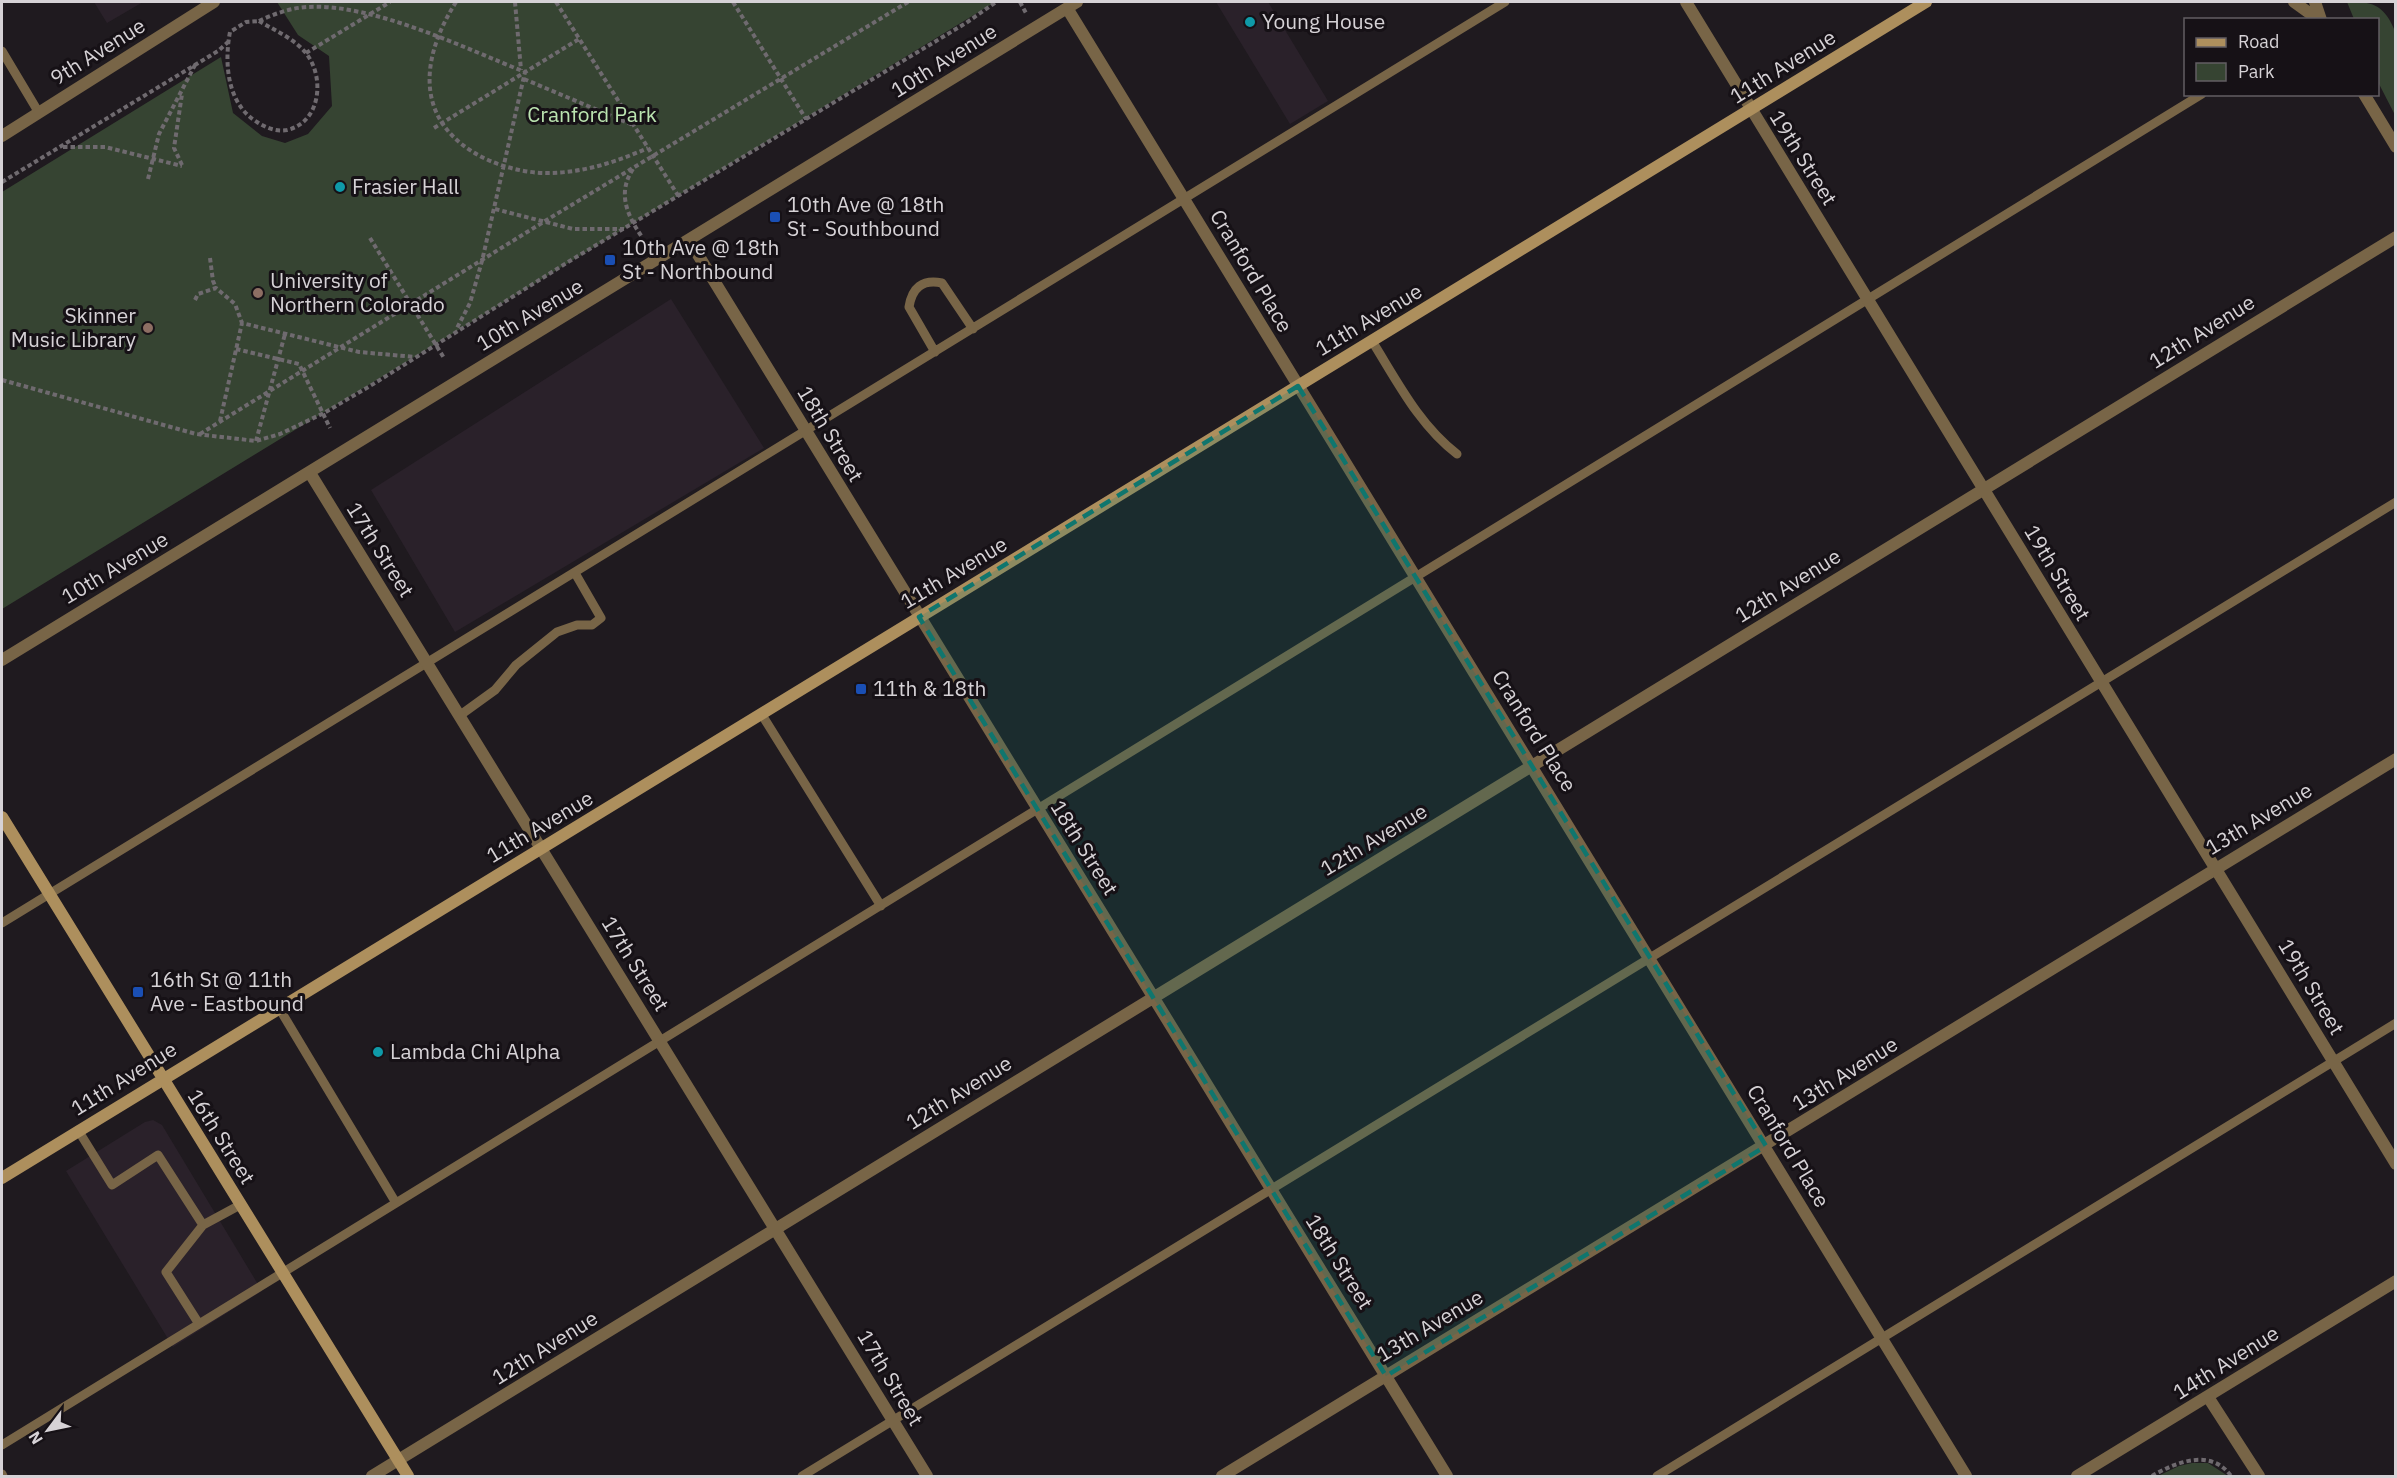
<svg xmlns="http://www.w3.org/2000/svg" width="2397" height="1478" font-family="'IBM Plex Sans',sans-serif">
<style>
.built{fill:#2a212a}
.green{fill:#364432}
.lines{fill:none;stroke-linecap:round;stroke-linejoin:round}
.path{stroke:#6f6a6f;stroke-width:4;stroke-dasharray:4.5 3;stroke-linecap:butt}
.service{stroke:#786547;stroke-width:9}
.minor{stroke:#786547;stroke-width:12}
.tertiary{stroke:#786547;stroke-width:12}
.secondary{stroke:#ad8f5d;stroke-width:12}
.marked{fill:#0f766e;fill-opacity:0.2;stroke:#0f766e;stroke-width:4.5;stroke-dasharray:12 8;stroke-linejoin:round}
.culture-dot{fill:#0f9aa8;stroke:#161116;stroke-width:2}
.transit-dot{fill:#1a4fb4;stroke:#161116;stroke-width:2}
.education-dot{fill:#8d6e63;stroke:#161116;stroke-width:2}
.labels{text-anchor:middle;stroke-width:6;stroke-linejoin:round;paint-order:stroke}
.poi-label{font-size:21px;fill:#d6d2d6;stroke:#161116;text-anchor:start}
.street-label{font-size:21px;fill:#d6d2d6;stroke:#161116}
.park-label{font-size:21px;fill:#bbe4b0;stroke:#161116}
</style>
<rect width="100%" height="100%" fill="#1f1a1f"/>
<path class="built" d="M94 2H143L107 23Z
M1216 2H1268L1328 101 1290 124Z
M671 299 764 448 455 632 371 490Z
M153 1120 162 1125 262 1291 173 1347 66 1171 145 1122Z"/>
<path class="green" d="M277 2H995L2 609V192L221 57 233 113 262 136 285 143 308 134 332 106 329 56 298 35Z
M2347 2C2371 1 2384 5 2394 29L2395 115 2378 82V20L2354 19Z
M2192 1463H2208L2228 1476H2158L2179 1466Z"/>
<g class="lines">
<path class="path" d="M456 2C423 54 413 115 473 152 494 165 522 173 547 173 583 173 616 162 648 148
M515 2 521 70
M556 2 679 197
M733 2 806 119
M1020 2 1027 15
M259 21C274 14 290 8 307 7 373 3 464 48 525 72L482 261 470 303 456 330
M259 21C274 30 293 38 305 52 325 75 322 122 287 130 277 132 266 128 257 122 227 104 224 63 230 32L246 22Z
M306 53 390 2
M524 79 633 125
M434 128 579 39
M63 147H105L182 166
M182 165 174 148 182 94
M633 169C617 193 627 215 642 237
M148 179 159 134 195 65
M2 182 218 51 228 42
M495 209 573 229H624
M370 238 444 358
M210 258 213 281 216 288
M195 300 198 294 216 288 235 304 242 323
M236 349 299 364 330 428
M2 380 196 434 256 441 280 434 324 413 375 383 568 262 966 23 996 2
M220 421 242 323 359 352 415 357
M200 434 545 221 908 2
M256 441 285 334
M2152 1476C2176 1462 2211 1448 2231 1476"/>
<path class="service" d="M2 51 39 113
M1372 341C1397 381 1419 425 1457 454
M935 352 909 307C912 288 922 279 942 283L973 329
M762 715 881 906
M459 716 495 690 516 665 557 632 577 625H592L601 618 575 573
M2 923 1505 2
M279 1008 396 1203
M78 1130 112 1185 158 1155 203 1225
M199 1324 166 1272 203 1225 240 1205
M2 1445 2202 94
M2 1474 3 1476
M802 1476 2396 502
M1657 1476 2396 1023"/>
<path class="minor" d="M1686 2 2396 1164
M1067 8 1966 1476
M2 136 214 2
M689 240 1447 1476
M310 473 927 1476
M2 660 1077 2
M2208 1397 2259 1476
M372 1476 2396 237
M1222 1476 2396 759"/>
<path class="tertiary" d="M2294 2 2319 20
M2315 2 2321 20
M2364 94 2396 147
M2077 1476 2396 1281"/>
<path class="secondary" d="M2 817 408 1476
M2 1178 1926 2"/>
</g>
<path class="marked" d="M1298 386 1766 1146 1386 1376 919 617Z"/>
<g class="culture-dot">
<circle cx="1250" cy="22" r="6"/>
<circle cx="340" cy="187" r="6"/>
<circle cx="378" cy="1052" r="6"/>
</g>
<g class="transit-dot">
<rect x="769" y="211" width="12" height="12" rx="3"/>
<rect x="604" y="254" width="12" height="12" rx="3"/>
<rect x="855" y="683" width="12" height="12" rx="3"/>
<rect x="132" y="986" width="12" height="12" rx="3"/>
</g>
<g class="education-dot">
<circle cx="258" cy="293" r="6"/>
<circle cx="148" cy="328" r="6"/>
</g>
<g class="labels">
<g class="poi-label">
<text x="1262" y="29">Young House</text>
<text x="352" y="194">Frasier Hall</text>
<text x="787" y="212">10th Ave @ 18th<tspan x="787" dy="24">St - Southbound</tspan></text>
<text x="622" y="255">10th Ave @ 18th<tspan x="622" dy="24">St - Northbound</tspan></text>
<text x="270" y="288">University of<tspan x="270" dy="24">Northern Colorado</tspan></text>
<text x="136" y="323" text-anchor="end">Skinner<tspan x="136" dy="24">Music Library</tspan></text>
<text x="873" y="696">11th &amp; 18th</text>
<text x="150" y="987">16th St @ 11th<tspan x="150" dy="24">Ave - Eastbound</tspan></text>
<text x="390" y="1059">Lambda Chi Alpha</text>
</g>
<g class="street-label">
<text transform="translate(98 52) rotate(-32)" y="7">9th Avenue</text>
<text transform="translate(944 61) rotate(-32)" y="7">10th Avenue</text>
<text transform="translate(1783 67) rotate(-32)" y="7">11th Avenue</text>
<text transform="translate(1803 158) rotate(58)" y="7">19th Street</text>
<text transform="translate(1251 271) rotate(59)" y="7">Cranford Place</text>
<text transform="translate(530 315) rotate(-31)" y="7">10th Avenue</text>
<text transform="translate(1369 320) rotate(-31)" y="7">11th Avenue</text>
<text transform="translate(2202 332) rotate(-32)" y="7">12th Avenue</text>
<text transform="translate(830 434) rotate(59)" y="7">18th Street</text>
<text transform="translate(380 550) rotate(58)" y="7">17th Street</text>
<text transform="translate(115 568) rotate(-31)" y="7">10th Avenue</text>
<text transform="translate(954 573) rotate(-31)" y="7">11th Avenue</text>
<text transform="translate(2057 573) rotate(59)" y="7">19th Street</text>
<text transform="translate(1788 586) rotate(-32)" y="7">12th Avenue</text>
<text transform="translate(1534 731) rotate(58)" y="7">Cranford Place</text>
<text transform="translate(2259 819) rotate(-31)" y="7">13th Avenue</text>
<text transform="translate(540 827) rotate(-31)" y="7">11th Avenue</text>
<text transform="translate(1374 840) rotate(-31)" y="7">12th Avenue</text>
<text transform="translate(1084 848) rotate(58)" y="7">18th Street</text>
<text transform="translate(635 964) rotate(58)" y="7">17th Street</text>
<text transform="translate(2311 987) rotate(59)" y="7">19th Street</text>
<text transform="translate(1845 1074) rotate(-32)" y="7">13th Avenue</text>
<text transform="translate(124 1079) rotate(-32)" y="7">11th Avenue</text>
<text transform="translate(959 1093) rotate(-32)" y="7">12th Avenue</text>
<text transform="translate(221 1137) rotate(58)" y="7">16th Street</text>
<text transform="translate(1788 1146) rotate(59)" y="7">Cranford Place</text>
<text transform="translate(1339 1262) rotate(58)" y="7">18th Street</text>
<text transform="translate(1430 1326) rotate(-31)" y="7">13th Avenue</text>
<text transform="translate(545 1348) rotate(-32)" y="7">12th Avenue</text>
<text transform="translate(2226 1363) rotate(-32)" y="7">14th Avenue</text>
<text transform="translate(890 1378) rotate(59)" y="7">17th Street</text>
</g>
<g class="park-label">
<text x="592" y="122">Cranford Park</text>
</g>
</g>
<rect width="2397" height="1478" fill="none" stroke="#d6d2d6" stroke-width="6"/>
<rect x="2184" y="18" width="195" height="78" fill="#161116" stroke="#635e63" stroke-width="1.5"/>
<rect x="2196" y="38" width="30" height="9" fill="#ad8f5d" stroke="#635e63" stroke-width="1.5"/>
<text x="2238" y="48" font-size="18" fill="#d6d2d6">Road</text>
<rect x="2196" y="63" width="30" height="18" fill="#364432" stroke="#635e63" stroke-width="1.5"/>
<text x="2238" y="78" font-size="18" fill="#d6d2d6">Park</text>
<g transform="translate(48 1430) rotate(238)" stroke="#161116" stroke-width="4.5" paint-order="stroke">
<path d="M0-4.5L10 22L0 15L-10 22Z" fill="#d6d2d6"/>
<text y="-9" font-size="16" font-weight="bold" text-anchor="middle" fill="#d6d2d6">N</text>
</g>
</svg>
